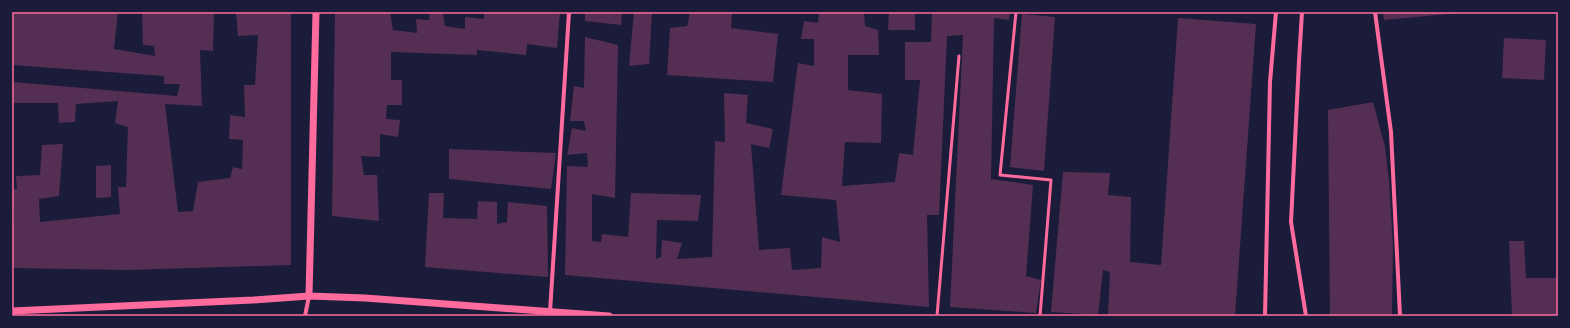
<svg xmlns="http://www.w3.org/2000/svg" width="1570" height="328" font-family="'Fira Sans',sans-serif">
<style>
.building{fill:#542f53}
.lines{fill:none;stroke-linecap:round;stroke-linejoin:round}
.service{stroke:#ff6b9d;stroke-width:3}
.minor{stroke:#ff6b9d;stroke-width:4}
.tertiary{stroke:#ff6b9d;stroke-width:7}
.neatline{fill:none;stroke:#ff6b9d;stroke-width:1.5}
</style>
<rect width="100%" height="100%" fill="#1b1b3a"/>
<path class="building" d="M12 12H118L114 49 155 56 154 46 143 45 142 12H214L213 51 200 50 202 106 165 104 178 212 193 211 198 182 230 178 233 167 242 169 243 140 229 139 230 115 245 117 244 85H255L258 35 238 36 236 12H291V265L127 270 12 268V220H14L12 189H17L16 176 40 175 42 145 63 144 59 196 39 199 40 222 120 214 118 187H126L128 127 115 123 118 101 76 104 75 122 59 123 58 103H12V82L177 96 180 84H164V76L12 65Z
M335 12H390L393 30 417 33 416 19 429 20 430 12H443L445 26 465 29V17L484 19V12H560L557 48 527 44 526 55 477 50V55L391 52V80H402V105H387L386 119 400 120 398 137 380 134V157L361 156 364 175H377L379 221 332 216Z
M585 12H622L621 25 585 21Z
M634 12H652L649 64 629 66Z
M690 12H728L732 13 731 28 778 34 773 82 667 75 670 28 687 26Z
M819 12H864L865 26 878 30 879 55H848V90L882 94 881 143 845 142 842 186 895 182 899 153 913 155 920 80H905V42H931L932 12H1010L1009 20 994 18 991 179 1033 185 1026 276 1041 280 1036 313 950 307 963 35 947 36 939 215H927L929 307 565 275 567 166 588 167 587 153 567 155 572 128 586 131 584 121H570L574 86 584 88 585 37 618 45 615 198 592 194V241L601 242 602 234 628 237 631 193 701 195 698 221 657 220 656 259 661 257 662 240 682 243 677 259 712 257 715 141 725 142 724 93 748 95 746 123 773 129 769 148 751 144 759 250 790 248 792 270 821 268 822 237 840 242 836 200 781 195 798 63 814 66V39H801L804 21 818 23Z
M889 12H915V30H888Z
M1383 12H1458V13L1384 20Z
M1022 14 1055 17 1044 171 1010 167Z
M1178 18 1256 24 1235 316 1108 315 1110 272 1103 270 1098 315 1051 312 1063 172 1110 173 1108 195 1131 197 1130 262 1161 265Z
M1504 38 1546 40 1544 80 1502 78Z
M1373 102 1385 147 1389 181 1393 246 1392 316H1330L1328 110Z
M449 149 556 153 551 189 449 179Z
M111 165V197L96 198V166Z
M429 193H444L443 218 477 219 478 201 497 202V224L507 222 508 202 547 206 548 277 425 267Z
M1509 241H1524L1526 278H1558V316H1512Z"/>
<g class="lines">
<path class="service" d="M1016 12 1000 175 1051 180 1040 316
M937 316 959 56"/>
<path class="minor" d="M1302 12 1299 61 1291 222 1306 316
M1375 12 1391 132 1400 316
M550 312 569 12
M305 316 309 296
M1265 316 1270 82 1276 12"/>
<path class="tertiary" d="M309 296 316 12
M12 311 253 300 309 296 365 298 609 316"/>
</g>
<rect width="1570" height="328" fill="none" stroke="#1b1b3a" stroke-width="26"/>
<rect x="13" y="13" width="1544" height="302" class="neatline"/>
</svg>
